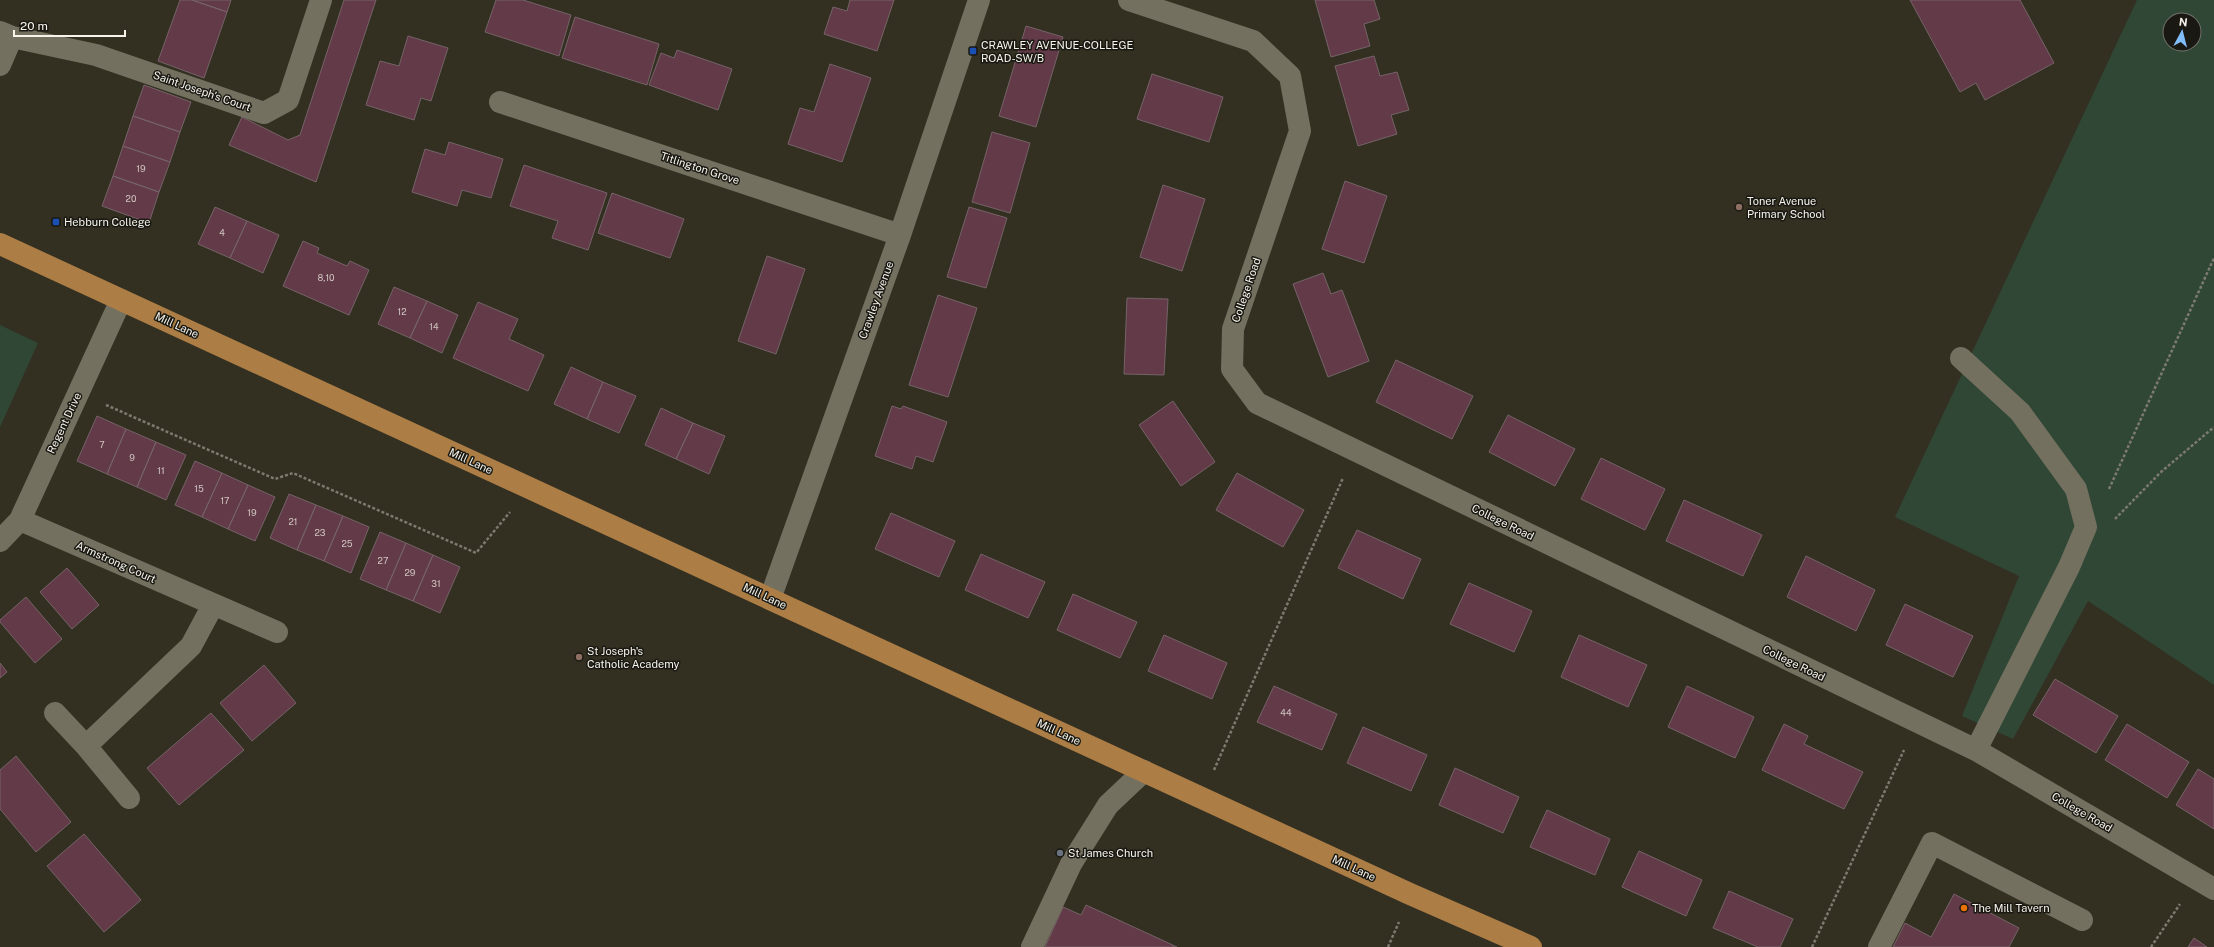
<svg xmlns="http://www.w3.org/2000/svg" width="2214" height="947" font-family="'Public Sans',sans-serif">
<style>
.green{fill:#304736;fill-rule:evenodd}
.building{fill:#623a48;stroke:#756368}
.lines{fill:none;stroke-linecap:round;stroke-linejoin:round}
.path{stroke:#7d7a6e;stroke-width:2.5;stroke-dasharray:3 2;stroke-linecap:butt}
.minor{stroke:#73705f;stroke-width:22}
.major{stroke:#ac7d45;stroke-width:22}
.transit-dot{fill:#1a4fb4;stroke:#191812;stroke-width:1.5}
.education-dot{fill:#8d6e63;stroke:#191812;stroke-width:1.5}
.worship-dot{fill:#6b7280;stroke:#191812;stroke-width:1.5}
.food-dot{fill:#e8710a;stroke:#191812;stroke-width:1.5}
.labels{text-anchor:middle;stroke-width:3;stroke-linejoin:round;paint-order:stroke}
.number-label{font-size:9px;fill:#d1c6c2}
.poi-label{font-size:11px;fill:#f6f4eb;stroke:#191812;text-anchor:start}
.street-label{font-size:11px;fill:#f6f4eb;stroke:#191812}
</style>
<rect width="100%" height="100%" fill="#333022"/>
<path class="green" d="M2137 0H2214V685L2088 601 2013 739 1962 716 2019 576 1895 517ZM2170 20H2194V44H2170Z
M0 325 38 343 0 427Z"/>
<path class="building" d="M180 0H192L227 12 204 78 158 61Z
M192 0H231L227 12Z
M344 0H376L316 182 229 145 242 117 288 140 300 135Z
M496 0H523L571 15 559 56 485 32Z
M850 0H894L877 51 824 34 833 7 847 11Z
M1315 0H1374L1380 19 1364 24 1370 46 1331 57Z
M1910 0H2020L2054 63 1985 100 1976 83 1960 92Z
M575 17 659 44 647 85 562 58Z
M1026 26 1063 37 1036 127 999 116Z
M408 36 448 48 431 101 421 98 414 120 366 105 380 61 399 66Z
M677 50 732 69 718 110 649 85 661 53 674 58Z
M1374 56 1380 76 1397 72 1409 110 1391 115 1397 134 1358 146 1335 66Z
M830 64 871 78 842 162 788 144 800 108 814 112Z
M1152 74 1223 97 1209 142 1137 119Z
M144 85 191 102 180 132 133 116Z
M133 116 180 132 170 162 123 146Z
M992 132 1030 143 1010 213 972 202Z
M449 142 503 159 491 198 462 190 457 206 412 192 425 149 445 155Z
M123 146 170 162 159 192 113 176Z
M524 165 607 193 588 250 552 238 558 221 510 206Z
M113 176 159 192 149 223 102 206Z
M1345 181 1387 196 1364 263 1322 249Z
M1163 185 1205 199 1182 271 1140 257Z
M612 193 684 219 670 258 598 233Z
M215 207 247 221 230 258 198 244Z
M969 207 1007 218 986 288 947 277Z
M247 221 279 235 263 273 230 258Z
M303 241 319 248 317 253 347 266 350 261 369 270 349 315 283 286Z
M767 256 805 269 776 354 738 341Z
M1323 273 1331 294 1342 290 1369 361 1328 377 1293 284Z
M394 287 427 301 410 338 378 324Z
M938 295 977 308 948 397 909 385Z
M1127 298 1168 299 1164 375 1124 374Z
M427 301 458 315 442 353 410 338Z
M478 302 518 319 509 339 544 355 528 391 453 358Z
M1396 360 1473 396 1452 439 1376 402Z
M571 367 603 382 587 419 554 404Z
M603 382 636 396 619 433 587 419Z
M1173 401 1215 462 1181 486 1139 425Z
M892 406 901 409 903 406 947 422 933 462 916 456 912 469 875 456Z
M661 408 693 423 676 459 645 445Z
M1508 415 1575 449 1555 486 1489 452Z
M97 416 126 429 107 474 77 461Z
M693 423 725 436 709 474 676 459Z
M126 429 156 442 137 487 107 474Z
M156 442 186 455 166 500 137 487Z
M1601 458 1665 489 1645 530 1581 499Z
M195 461 222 473 202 517 175 505Z
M222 473 248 485 228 529 202 517Z
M1237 473 1304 510 1283 547 1216 510Z
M248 485 275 497 255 541 228 529Z
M289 494 316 505 297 550 270 538Z
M1684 500 1762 535 1743 576 1666 541Z
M316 505 343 516 324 561 297 550Z
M891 513 955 541 939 577 875 549Z
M343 516 369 527 351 573 324 561Z
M1357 530 1421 559 1403 599 1338 568Z
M380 532 406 543 386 590 360 579Z
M406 543 433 555 413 601 386 590Z
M981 554 1045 582 1028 618 965 590Z
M433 555 460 567 440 613 413 601Z
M1806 556 1875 590 1856 631 1787 597Z
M67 568 99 605 72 629 40 592Z
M1469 583 1532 611 1514 652 1450 624Z
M1073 594 1137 622 1120 658 1057 630Z
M26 597 62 639 35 663 0 622V620Z
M1905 604 1973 636 1953 677 1886 645Z
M1164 635 1227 663 1212 699 1148 671Z
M1579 635 1647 665 1628 707 1561 677Z
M0 663 7 672 0 678Z
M264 665 296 703 252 741 220 703Z
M2055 679 2118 716 2096 753 2033 715Z
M1274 686 1337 714 1322 750 1257 722Z
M1687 686 1754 717 1735 758 1668 727Z
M211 713 244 750 179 805 147 768Z
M1784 724 1808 736 1804 744 1863 772 1844 809 1762 770Z
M2127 724 2189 762 2167 798 2105 760Z
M1363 727 1427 755 1411 791 1347 763Z
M16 756 71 822 36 852 0 809V770Z
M1455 768 1519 797 1503 833 1439 805Z
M2198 769 2214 779V829L2176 805Z
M1547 810 1610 839 1595 875 1530 847Z
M84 834 141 900 104 932 47 866Z
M1639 851 1702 880 1686 916 1622 887Z
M1729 891 1793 919 1780 947H1758L1713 928Z
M1954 894 2019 928 2009 947H1893L1905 923 1931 937Z
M1086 905 1177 947H1045L1063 907 1081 915Z
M2194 938 2207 947H2188Z"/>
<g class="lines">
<path class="path" d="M106 405 275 479 293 473 476 553 510 512
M2109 489 2214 258
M2115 519 2161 472 2214 427
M1214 770 1343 478
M1388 947 1399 922
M1812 947 1904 750
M2151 947 2180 904"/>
<path class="minor" d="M1129 0 1253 41 1290 76 1300 131 1233 329 1232 369 1257 403 1976 750 2214 889
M0 32 12 37 96 55 264 113 288 100 321 0
M0 65 12 37
M500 102 900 235
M1961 358 2020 412 2076 489 2086 527 2069 567 1976 750
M20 520 277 632
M0 541 20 520 121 300
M770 599 900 235 979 0
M55 713 86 746
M129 798 86 746 191 646 213 605
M1032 947 1071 864 1108 805 1144 771
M1879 947 1932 843 2082 920"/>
<path class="major" d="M0 244 1410 894 1531 947"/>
</g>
<g class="transit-dot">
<rect x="969" y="47" width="8" height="8" rx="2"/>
<rect x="52" y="218" width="8" height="8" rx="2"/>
</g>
<g class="education-dot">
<circle cx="1739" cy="207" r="4"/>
<circle cx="579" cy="657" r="4"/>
</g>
<circle class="worship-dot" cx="1060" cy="853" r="4"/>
<circle class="food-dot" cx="1964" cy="908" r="4"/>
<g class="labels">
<g class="number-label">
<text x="141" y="172">19</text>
<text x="131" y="202">20</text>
<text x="222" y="236">4</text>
<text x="326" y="281">8,10</text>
<text x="402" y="315">12</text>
<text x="434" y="330">14</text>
<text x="102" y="448">7</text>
<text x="132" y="461">9</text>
<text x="161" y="474">11</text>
<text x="199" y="492">15</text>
<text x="225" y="504">17</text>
<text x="252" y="516">19</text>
<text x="293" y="525">21</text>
<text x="320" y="536">23</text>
<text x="347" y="547">25</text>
<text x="383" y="564">27</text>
<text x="410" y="576">29</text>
<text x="436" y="587">31</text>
<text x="1286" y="716">44</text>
</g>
<g class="poi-label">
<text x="981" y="49">CRAWLEY AVENUE-COLLEGE<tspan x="981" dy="13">ROAD-SW/B</tspan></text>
<text x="1747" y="205">Toner Avenue<tspan x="1747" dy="13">Primary School</tspan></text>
<text x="64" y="226">Hebburn College</text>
<text x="587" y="655">St Joseph's<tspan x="587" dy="13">Catholic Academy</tspan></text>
<text x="1068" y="857">St James Church</text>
<text x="1972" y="912">The Mill Tavern</text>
</g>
<g class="street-label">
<text transform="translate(202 91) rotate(19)" y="4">Saint Joseph's Court</text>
<text transform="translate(700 168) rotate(18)" y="4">Titlington Grove</text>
<text transform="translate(1246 290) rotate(-71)" y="4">College Road</text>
<text transform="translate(876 300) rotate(-70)" y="4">Crawley Avenue</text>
<text transform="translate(177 325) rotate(25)" y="4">Mill Lane</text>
<text transform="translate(64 423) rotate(-65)" y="4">Regent Drive</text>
<text transform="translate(471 461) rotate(25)" y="4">Mill Lane</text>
<text transform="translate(1503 522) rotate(26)" y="4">College Road</text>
<text transform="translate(116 562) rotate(24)" y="4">Armstrong Court</text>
<text transform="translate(765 596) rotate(25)" y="4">Mill Lane</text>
<text transform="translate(1794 663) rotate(26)" y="4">College Road</text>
<text transform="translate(1059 732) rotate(25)" y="4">Mill Lane</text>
<text transform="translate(2082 812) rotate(30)" y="4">College Road</text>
<text transform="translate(1354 868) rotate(25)" y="4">Mill Lane</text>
</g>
</g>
<g transform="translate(2182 32) rotate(7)"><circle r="19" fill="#191812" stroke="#717069"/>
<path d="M0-3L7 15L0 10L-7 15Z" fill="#80bdfa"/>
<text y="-6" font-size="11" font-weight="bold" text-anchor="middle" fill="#f6f4eb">N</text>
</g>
<path d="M14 30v6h111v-6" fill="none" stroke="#f6f4eb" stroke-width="2"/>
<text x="20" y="30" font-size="12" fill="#f6f4eb" stroke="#191812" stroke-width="3" paint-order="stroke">20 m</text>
</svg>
